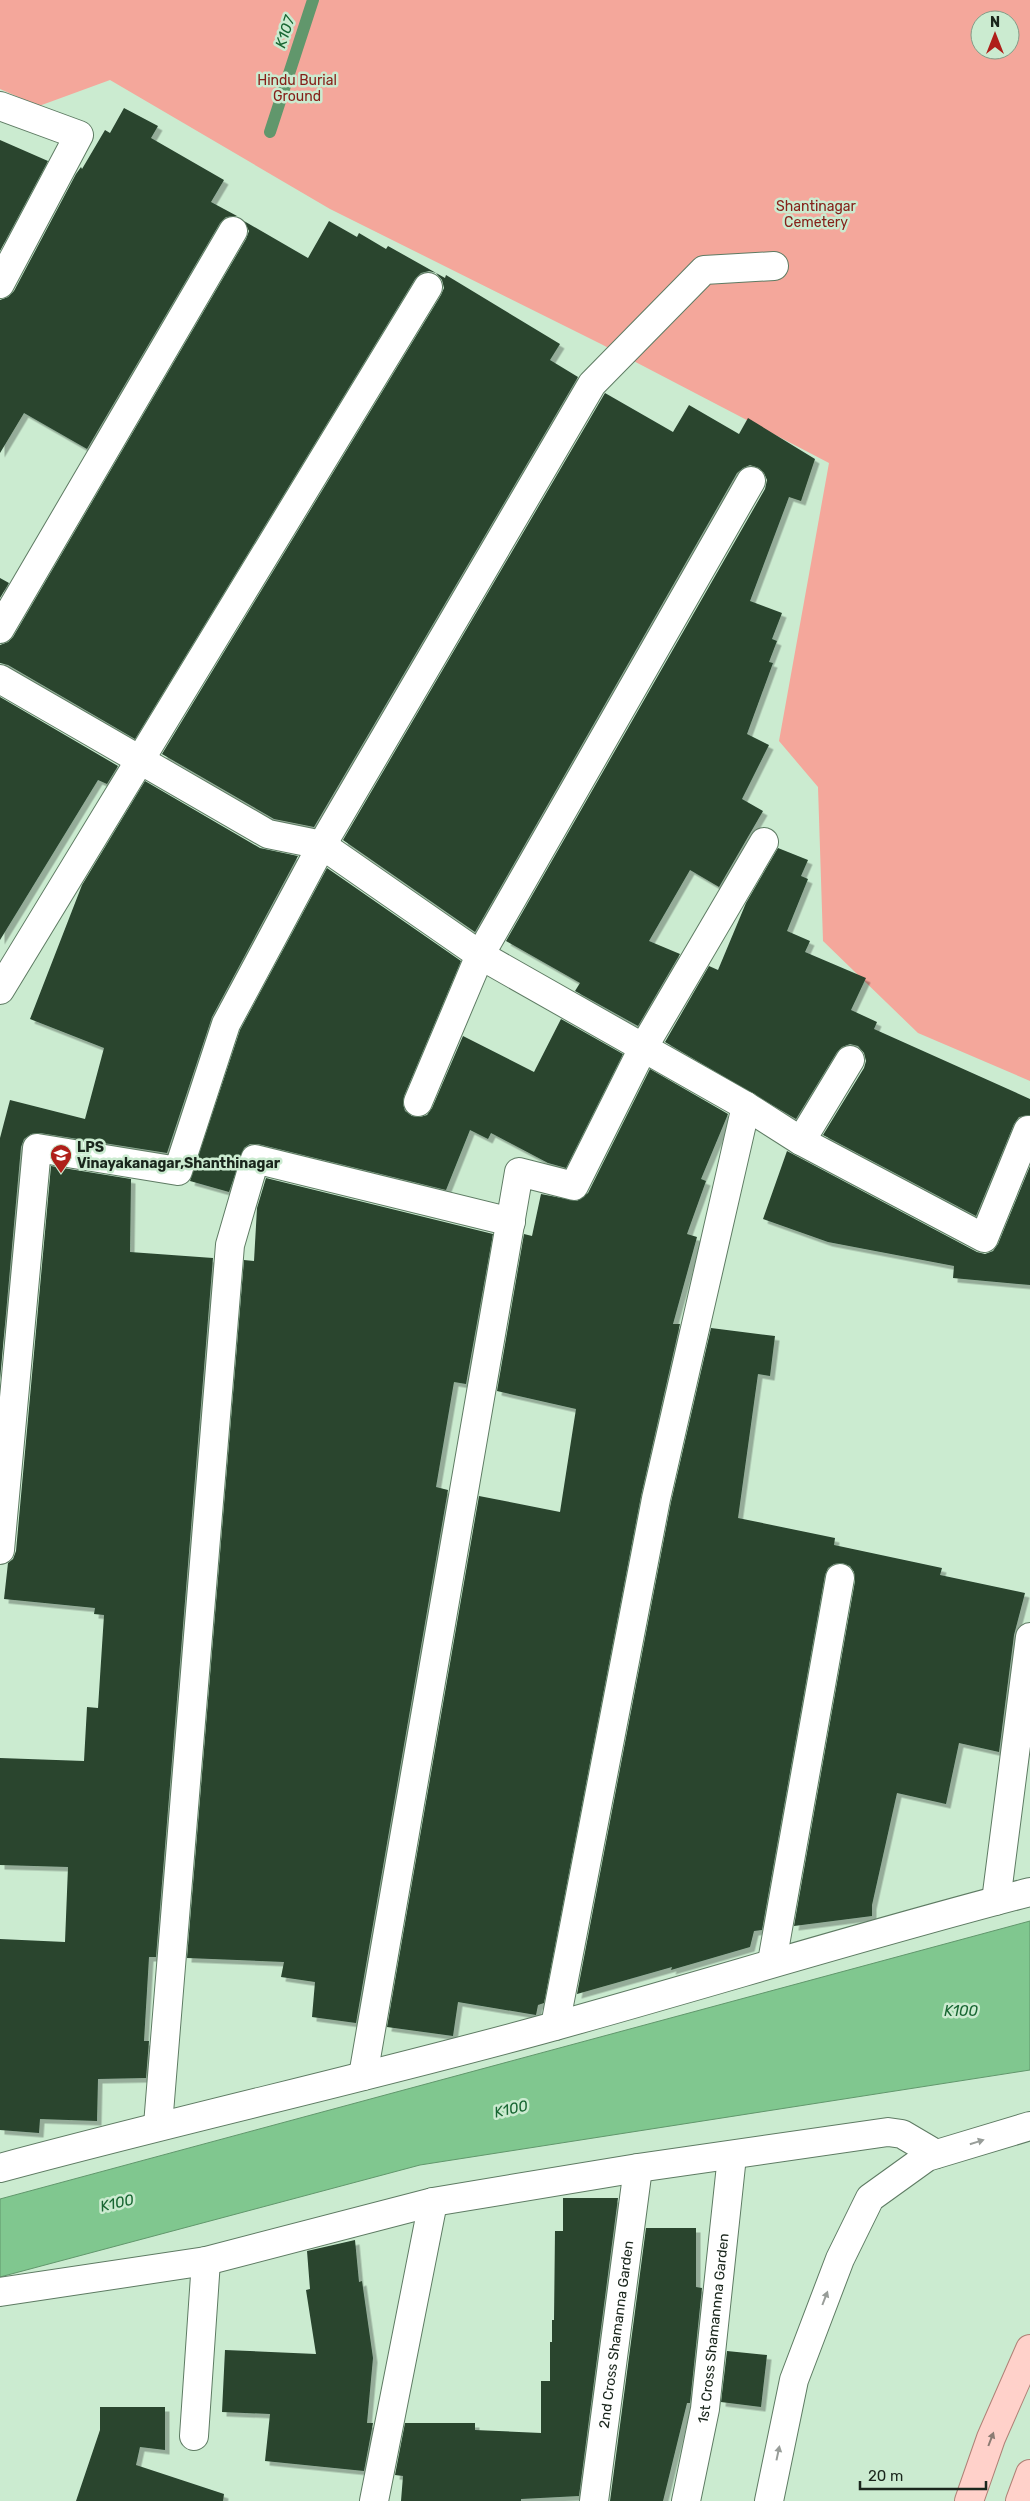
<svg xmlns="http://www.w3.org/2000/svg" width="1030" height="2501" font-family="Rubik,sans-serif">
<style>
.green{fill:#f4a79b;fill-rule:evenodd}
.water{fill:#80c78f;stroke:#61976c}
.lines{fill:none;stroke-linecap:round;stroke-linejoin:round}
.stream{stroke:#61976c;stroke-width:12}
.building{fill:#29442f;filter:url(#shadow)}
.minor-casing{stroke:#5e7b63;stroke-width:30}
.major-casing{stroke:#af8176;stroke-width:30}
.minor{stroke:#fff;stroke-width:28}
.major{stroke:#ffd1ca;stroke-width:28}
.oneway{fill:#989d99}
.oneway2{fill:#8c7c73}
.labels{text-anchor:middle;stroke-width:5;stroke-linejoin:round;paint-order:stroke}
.park-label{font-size:14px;fill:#86211a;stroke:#cbebd0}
.poi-label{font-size:14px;font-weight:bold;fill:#1a261c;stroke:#cbebd0;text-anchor:start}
.street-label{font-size:14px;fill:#1a261c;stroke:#cbebd0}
.water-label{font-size:15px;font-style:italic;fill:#186632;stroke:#cbebd0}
</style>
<defs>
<filter id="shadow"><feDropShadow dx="4.5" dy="4.5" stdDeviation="0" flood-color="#0004"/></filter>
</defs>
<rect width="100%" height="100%" fill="#cbebd0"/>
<path class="green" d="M0 0H1030V1081L918 1033 823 941 818 787 779 741 829 463 601 344 330 209 110 80 39 106 0 89ZM980 20H1010V50H980Z"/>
<path class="water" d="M1030 1921V2070L420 2165 0 2277V2199Z"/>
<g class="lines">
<path class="stream" d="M270 132 313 0"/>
</g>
<path class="building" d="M124 108 158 126 151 138 224 180 211 202 237 216 226 217 220 223 87 449 24 413 0 453V300L8 297 14 291 76 174 81 167 82 169 105 130 110 133Z
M0 140 48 161 0 251Z
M244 221 308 258 329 221 357 237 359 233 386 249 388 246 445 278 446 275 560 344 550 360 578 377 314 827 274 819 162 754 441 295 444 288 442 280 436 273 429 271 421 273 415 279 135 739 8 665 0 663V645L8 642 13 637 246 239 249 231Z
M605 393 673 432 689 405 739 434 748 418 815 459 801 501 789 497 750 601 782 613 772 639 777 641 769 662 773 663 747 734 769 745 742 799 763 811 719 887 690 870 649 941 680 954 638 1026 575 991 580 983 506 941 765 489 767 480 764 473 759 468 750 465 743 468 737 473 475 932 343 840Z
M0 578 9 583 0 598Z
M0 697 118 766 107 784 98 780 0 940Z
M145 781 260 848 298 856 212 1017 167 1153 40 1133 31 1134 24 1139 21 1147 0 1380V1138L10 1100 85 1119 104 1048 30 1019 82 885Z
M778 848 808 860 801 876 808 879 787 931 810 941 805 952 866 978 851 1010 877 1022 874 1029 1030 1099V1115L1019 1117 1014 1124 976 1216 823 1135 864 1068 866 1061 864 1053 858 1046 850 1044 842 1047 837 1052 796 1119 665 1042 709 966 718 970 746 903Z
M327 868 461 961 404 1096 403 1104 405 1111 412 1116 420 1117 427 1115 432 1108 463 1036 534 1072 561 1019 623 1054 566 1168 548 1163 491 1133 488 1139 470 1130 446 1190 258 1144H250L244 1148 229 1192 190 1181 240 1030Z
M650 1069 728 1114 701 1179 706 1181 687 1234 697 1237 673 1324H680L641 1496 544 2003 538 2005 536 2015 458 2002 453 2036 387 2027 479 1496 560 1512 576 1409 497 1391 524 1234 532 1236 541 1194 577 1201 588 1193Z
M787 1151 977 1252 985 1254 993 1251 998 1244 1030 1166V1285L953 1278 954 1266 828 1242 763 1219Z
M51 1166 131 1179 130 1252 213 1258 156 1957H149L144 2041H149L146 2078 98 2079 97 2121 40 2119 39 2133 0 2130V1939L65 1942 68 1867 0 1865V1758L84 1761 87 1707 98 1708 104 1615 94 1614 95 1608 4 1599 8 1563 13 1559 16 1551Z
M266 1178 493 1234 466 1384 454 1382 436 1487 448 1490 356 2023 312 2017 315 1982 281 1977 284 1962 187 1958 244 1260 254 1261 257 1208Z
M711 1328 775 1336 770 1376 758 1374 738 1518 835 1538 834 1545 942 1568 940 1575 1025 1593 1014 1635 999 1752 959 1743 946 1804 897 1793 872 1905V1916L794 1926 855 1581 854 1572 850 1566 842 1563 834 1564 828 1568 825 1575 762 1930 754 1931 750 1947 671 1970 672 1967 577 1994 671 1502Z
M563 2198H618L579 2496 521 2499V2501H401L403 2476 395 2475 405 2423H475V2430L541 2433V2381H550V2342H552V2320H554L555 2231H563Z
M646 2228H696V2287L702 2288 690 2403H687L663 2501H610Z
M355 2240 359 2282 362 2281 373 2358 367 2423H373L364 2471 265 2461 270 2414 222 2412 225 2350 316 2354 306 2290 310 2289 307 2251Z
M727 2351 767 2355 761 2407 721 2402Z
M100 2407H165V2450L140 2447 136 2465 224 2494 223 2501H76L100 2430Z"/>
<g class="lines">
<g class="minor-casing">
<g id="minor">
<path d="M0 106 79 135 0 284"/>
<path d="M0 629 233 231"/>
<path d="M0 679 268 834 322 845 480 955 746 1106 801 1141 984 1238 1028 1130"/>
<path d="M0 990 428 287"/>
<path d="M418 1102 480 955 751 481"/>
<path d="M801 1141 850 1060"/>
<path d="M0 1550 37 1148 178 1171 226 1024 322 845 592 384 704 270 774 266"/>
<path d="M996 1901 1030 1637"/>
<path d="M772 1962 840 1578"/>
<path d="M555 2026 656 1499 746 1106"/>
<path d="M363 2076 519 1172 574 1186 643 1048 764 842"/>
<path d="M158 2125 230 1245 255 1159 511 1222"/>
<path d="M0 2168C185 2118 371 2077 555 2026 714 1982 871 1933 1030 1892"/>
<path d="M0 2292 206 2261 433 2202 638 2168 888 2132 902 2134 936 2154"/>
<path d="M194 2436 206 2261"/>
<path d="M374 2501 433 2202"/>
<path id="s1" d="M594 2501 638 2168"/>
<path id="s2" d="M686 2501 705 2409 732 2156"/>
<path d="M769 2501 794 2380 840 2259 870 2198 927 2157 1030 2126"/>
</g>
</g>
<g class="major-casing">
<path id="major" d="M969 2501 991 2438 1030 2349
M1020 2501 1030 2474"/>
</g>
<use href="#minor" class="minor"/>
<use href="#major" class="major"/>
</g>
<defs><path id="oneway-solid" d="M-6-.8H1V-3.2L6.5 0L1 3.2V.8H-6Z" transform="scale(1.25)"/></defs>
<g class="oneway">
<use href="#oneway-solid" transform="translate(977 2142) rotate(-17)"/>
<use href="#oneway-solid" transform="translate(825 2298) rotate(-69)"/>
<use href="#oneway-solid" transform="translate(778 2453) rotate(-78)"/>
</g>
<use class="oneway2" href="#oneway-solid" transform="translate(991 2439) rotate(-69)"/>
<defs>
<g id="school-pin" transform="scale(1.125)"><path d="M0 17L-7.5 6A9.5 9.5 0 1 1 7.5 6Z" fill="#af1f19" stroke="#cbebd0"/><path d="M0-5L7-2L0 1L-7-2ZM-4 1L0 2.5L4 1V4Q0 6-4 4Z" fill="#fff"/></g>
</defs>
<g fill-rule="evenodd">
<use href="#school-pin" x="61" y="1155"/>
</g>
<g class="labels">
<g class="park-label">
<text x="297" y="85">Hindu Burial<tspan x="297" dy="16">Ground</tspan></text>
<text x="816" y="211">Shantinagar<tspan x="816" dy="16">Cemetery</tspan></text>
</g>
<g class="poi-label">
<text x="77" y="1152">LPS<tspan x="77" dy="16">Vinayakanagar,Shanthinagar</tspan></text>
</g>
<g class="street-label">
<text dy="5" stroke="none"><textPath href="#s2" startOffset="175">1st Cross Shamannna Garden</textPath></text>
<text dy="5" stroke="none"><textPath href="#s1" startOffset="168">2nd Cross Shamanna Garden</textPath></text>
</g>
<g class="water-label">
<text transform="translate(285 32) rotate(-72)" y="5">K107</text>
<text x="961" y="2016">K100</text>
<text transform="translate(511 2109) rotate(-13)" y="5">K100</text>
<text transform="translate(117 2203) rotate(-13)" y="5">K100</text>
</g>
</g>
<g transform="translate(995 35)"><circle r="24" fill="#cbebd0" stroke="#849c88"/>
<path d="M0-4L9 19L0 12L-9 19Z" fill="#af1f19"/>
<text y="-8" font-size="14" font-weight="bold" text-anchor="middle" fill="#1a261c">N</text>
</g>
<path d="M860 2481v8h126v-8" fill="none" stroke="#1a261c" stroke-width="2.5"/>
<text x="868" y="2481" font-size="15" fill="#1a261c" stroke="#cbebd0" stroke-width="4" paint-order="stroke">20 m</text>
</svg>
